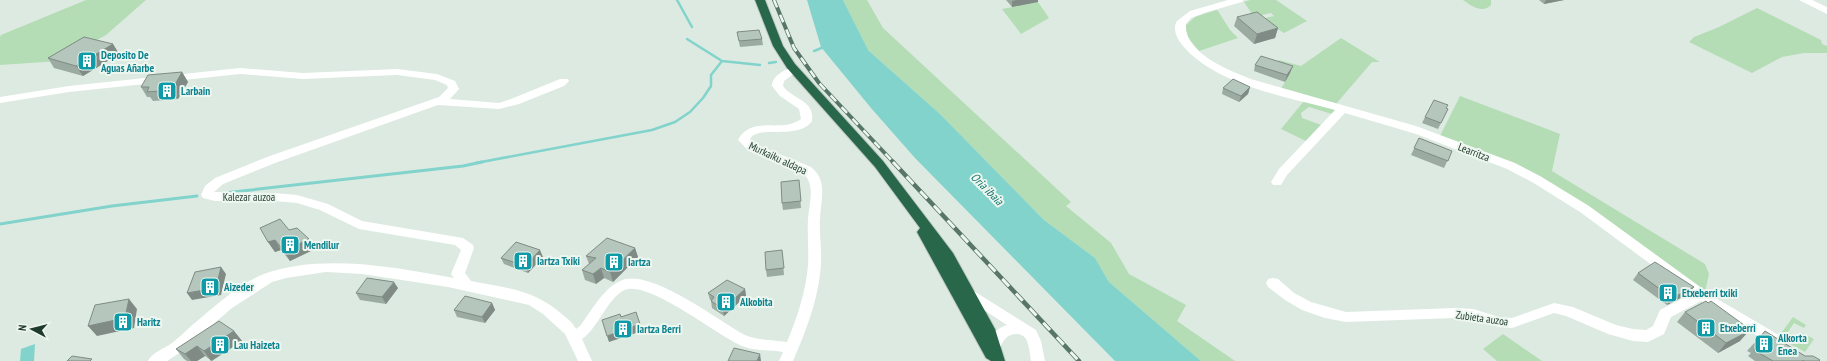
<svg xmlns="http://www.w3.org/2000/svg" width="1827" height="361" font-family="'PT Sans Narrow',sans-serif">
<style>
.green{fill:#b4ddb5}
.water{fill:#81d3cc}
.lines{fill:none;stroke-linecap:round;stroke-linejoin:round}
.stream-far1{stroke:#81d3cc;stroke-width:2.5}
.stream{stroke:#81d3cc;stroke-width:3}
.highway-casing{stroke:#c0c8c4;stroke-width:2}
.minor{fill:#fff;fill-rule:evenodd}
.highway{fill:#29674b;fill-rule:evenodd}
.rail-far1-casing{stroke:#587667;stroke-width:4}
.rail-casing{stroke:#587667;stroke-width:4.5}
.rail-far1{stroke:#edf6ef;stroke-width:2.5;stroke-dasharray:8;stroke-linecap:butt}
.rail{stroke:#edf6ef;stroke-width:3;stroke-dasharray:10;stroke-linecap:butt}
.wall{fill:#9caba2}
.shaded-wall{fill:#7f8b84}
.building{fill:#b5c7bc;stroke:#7f8b84}
.labels{text-anchor:middle;stroke-width:4;stroke-linejoin:round;paint-order:stroke}
.culture-label{font-size:11px;font-weight:bold;fill:#0d838f;stroke:#edf6ef;text-anchor:start}
.street-label{font-size:11px;fill:#1e3a2c;stroke:#edf6ef}
.water-label{font-size:12px;font-style:italic;fill:#167771;stroke:#edf6ef}
</style>
<rect width="100%" height="100%" fill="#ddeae1"/>
<path class="green" d="M86 0H146L106 35 60 61 0 65V37L1 35Z
M843 0H867L883 28 1071 202 1066 206 1111 243 1129 274 1186 305 1177 321 1235 361H1201L1109 282 1095 258 1044 220 940 114 867 49Z
M1250 0H1276L1307 21 1284 33 1261 19 1274 16 1271 13 1254 17 1244 2Z
M1463 0H1491V5C1483 14 1471 6 1463 0Z
M1038 2 1049 18 1021 34 1002 9Z
M1757 8 1821 40 1822 44 1827 46V53H1804L1782 57 1752 73 1689 42 1694 37 1719 27Z
M1216 10 1218 11 1230 30 1238 38 1199 51 1187 36 1185 26 1195 17Z
M1341 38 1380 62H1372L1336 104 1281 89 1290 73 1275 67 1279 60 1301 66Z
M1460 96 1560 134 1552 171 1705 264 1709 274 1705 292 1564 194 1440 136Z
M1304 101 1335 109V112L1332 114 1309 107 1301 113 1302 118 1324 126 1308 142 1281 129Z
M1793 317 1806 325 1804 328 1794 323 1788 332 1798 337 1801 332 1814 339 1805 352 1743 319 1779 336Z
M1503 334 1542 361H1497L1483 349Z"/>
<path class="water" d="M807 0H843L868 50 940 114 1044 220 1095 258 1109 282 1201 361H1115L915 158 871 108 821 47Z
M35 344 34 361H20L21 349Z"/>
<g class="lines">
<path class="stream-far1" d="M677 0 692 27
M687 39 722 61 760 65
M814 51 824 47
M769 63 776 62
M476 163 652 130 675 122 690 112 703 98 711 86V75L722 61"/>
<path class="stream" d="M224 193 463 166 482 162
M0 224 112 206 197 196"/>
<g class="highway-casing">
<path id="highway" d="M755 0H765L783 46 795 64 883 161 953 253 995 329 1005 361H991L986 358 917 232 920 228 875 167 787 68 773 46Z"/>
</g>
<path class="minor" d="M1228 0H1244L1242 2 1204 13 1191 18 1186 24C1183 53 1232 72 1254 80L1416 126 1515 163 1540 176 1589 206 1714 297 1782 337 1784 341 1782 345 1777 347 1772 345 1701 301 1671 317 1664 334 1648 342 1633 341 1608 334 1566 316 1554 313 1512 328 1499 327 1473 319 1454 318 1346 322 1325 318 1302 310 1285 300 1268 287 1266 283 1268 279 1273 278 1278 279 1294 293 1311 302 1346 312 1454 308 1473 309 1499 317 1512 318 1554 303 1573 307 1616 325 1633 329 1646 330 1653 326 1660 310 1691 294 1580 212 1532 182 1507 169 1416 134 1345 113 1287 175 1281 185H1273L1271 182 1279 169 1335 110C1287 97 1216 85 1183 46 1177 39 1172 29 1177 21L1190 11Z
M1799 0H1812L1827 7V14Z
M794 67 799 70 784 81 783 86C792 99 815 100 812 121 798 141 758 124 750 139L757 145 811 167C828 181 821 199 820 218 819 234 822 249 821 264 819 298 806 331 793 361H779L783 352C769 350 750 351 738 344 714 332 652 284 628 289 609 293 599 328 582 339L592 361H578L565 334 543 314 529 305 448 287 362 274 326 272 286 278 272 282 232 308 181 352 167 361H148C152 352 164 349 172 343 178 338 184 333 190 327 212 309 238 284 264 274 320 253 396 267 454 278L451 274 461 250 455 245 359 229 320 210 297 203 274 201H215L203 198 201 195 205 186 215 178 267 157 439 97 448 88 447 85 435 80 397 75 303 79 240 74 69 92 0 103V97L69 86 240 68 303 73 397 69 437 74 455 81 459 89 450 99 499 103 511 99 560 79H568L569 81 564 86 519 104 499 109 438 105 275 163 223 184 214 192 274 193 297 195 328 204 362 221 463 238 473 245 474 248 465 273 471 281C507 288 535 290 563 315 568 319 573 323 576 329L580 326C592 310 602 290 620 281 648 266 719 321 745 335 755 340 776 340 787 342 797 318 806 291 808 265 809 250 807 234 808 219 809 203 816 185 803 173L749 151 738 140C752 114 781 134 801 119L799 109 780 96 772 86C772 76 785 69 794 67Z
M969 288 1036 330 1041 341 1045 361H1031C1030 354 1029 345 1026 339 1022 332 1010 333 1005 339 1002 342 1001 346 999 350L994 352 989 350 987 346C991 335 995 329 1007 325L964 297 962 293 964 289Z"/>
<use href="#highway" class="highway"/>
<g class="rail-far1-casing">
<path id="rail-far1" d="M774 0 794 48 819 83 894 163"/>
</g>
<g class="rail-casing">
<path id="rail" d="M893 162 1079 361"/>
</g>
<use href="#rail-far1" class="rail-far1"/>
<use href="#rail" class="rail"/>
</g>
<path class="wall" d="M1006 0H1038V2L1012 7Z
M1539 0H1564L1544 4Z
M1237 17 1278 28 1275 38 1254 44 1234 26Z
M737 32 762 39 763 45 740 47Z
M113 44 119 54 83 76 54 68 48 58Z
M1255 65 1290 73 1285 82 1254 71Z
M182 72 188 82 178 99 153 101 150 97H147L141 87Z
M1250 87 1248 94 1239 102 1222 94 1223 88Z
M1446 108 1448 109 1438 129 1422 123 1425 117Z
M1419 138 1452 151 1444 168 1411 155Z
M799 180 801 208 783 210 782 203Z
M289 230 315 249 290 261 281 250 275 252 268 242Z
M635 248 638 257 613 282 604 278 596 284 585 280 582 270 589 264 586 256Z
M782 250 784 275 767 277 766 270Z
M543 257 528 273 504 264 501 258Z
M1638 273 1694 287 1688 294 1667 305 1633 280Z
M398 288 386 304 360 300 356 293Z
M745 289 746 296 724 316 712 308 711 301V300H710L708 293Z
M492 303 495 310 485 323 457 317 454 310Z
M1685 312 1744 325 1743 326 1740 341 1718 353 1677 322Z
M234 331 242 341 212 361 205 356 197 361H187L184 359 176 349Z
M1765 331 1805 356 1819 361H1755L1748 356 1751 353 1747 351Z"/>
<path class="shaded-wall" d="M1016 0H1038V2L1012 7V1Z
M1546 0H1564L1544 4Z
M1278 28 1275 38 1254 44 1257 34Z
M113 44 119 54 83 76 76 66Z
M1293 66 1290 73 1285 82 1287 75Z
M182 72 188 82 178 99 172 90Z
M1250 87 1248 94 1239 102 1241 96Z
M309 239 315 249 290 261 284 251Z
M275 240 281 250 275 252 268 242Z
M635 248 638 257 613 282 610 272Z
M540 250 543 257 528 273 525 266Z
M221 267 226 274 221 295 192 300 187 293Z
M601 268 604 278 596 284 593 274Z
M394 282 398 288 386 304 382 297Z
M1694 287 1688 294 1667 305 1672 298Z
M745 289 746 296 724 316 723 309Z
M129 299 137 309 134 328 97 336 88 326Z
M492 303 495 310 485 323 482 317Z
M640 324 642 331 609 342 607 336Z
M234 331 242 341 211 361 204 351Z
M1749 331 1740 341 1718 353 1726 343Z
M197 346 205 356 197 361H191L185 354Z
M760 354 761 361H757Z"/>
<path class="building" d="M1257 12 1278 28 1257 34 1237 17Z
M759 30 762 39 739 41 737 32Z
M84 37 113 44 76 66 48 58Z
M1261 56 1293 66 1287 75 1255 65Z
M182 72 172 90 147 92 149 87H141L148 75Z
M1233 79 1250 87 1241 96 1223 88Z
M1434 100 1448 105 1446 108 1448 109 1441 123 1425 117Z
M1419 138 1452 151 1448 161 1414 148Z
M799 180 801 201 782 203 781 182Z
M280 219 289 230 297 228 309 239 284 251 275 240 268 242 260 228Z
M607 238 635 248 610 272 601 268 593 274 582 270 596 258 586 256Z
M516 242 540 250 525 266 501 258Z
M782 250 784 268 766 270 765 252Z
M1655 262 1694 287 1672 298 1638 273Z
M221 267 216 288 187 293 195 272Z
M367 278 394 282 382 297 356 293Z
M727 280 745 289 723 309 711 301 714 297 708 293Z
M465 296 492 303 482 317 454 310Z
M129 299 125 318 88 326 95 305Z
M1706 301 1708 303 1711 301 1744 325 1742 326 1749 331 1726 343 1685 312Z
M636 312 640 324 607 336 602 320 620 314 621 317Z
M219 321 234 331 204 351 197 346 185 354 176 349Z
M1765 331 1805 356H1813L1820 360 1819 361H1804L1803 360V361H1773L1754 350 1757 346 1754 345Z
M734 348 760 354 757 361H728Z
M72 356 92 359 90 361H67Z"/>
<defs>
<g id="building-square" transform="scale(1)"><rect x="-9" y="-9" width="18" height="18" rx="4" fill="#0f9aa8" stroke="#edf6ef"/><path d="M-4-6H4V6H1V3H-1V6H-4ZM-2.5-4.3h1.7v1.8h-1.7ZM.8-4.3h1.7v1.8H.8ZM-2.5-1h1.7V.8h-1.7ZM.8-1h1.7V.8H.8Z" fill="#fff"/></g>
</defs>
<g fill-rule="evenodd">
<use href="#building-square" x="87" y="61"/>
<use href="#building-square" x="167" y="91"/>
<use href="#building-square" x="290" y="245"/>
<use href="#building-square" x="523" y="261"/>
<use href="#building-square" x="614" y="262"/>
<use href="#building-square" x="210" y="287"/>
<use href="#building-square" x="1668" y="293"/>
<use href="#building-square" x="726" y="302"/>
<use href="#building-square" x="123" y="322"/>
<use href="#building-square" x="1706" y="328"/>
<use href="#building-square" x="623" y="329"/>
<use href="#building-square" x="1764" y="344"/>
<use href="#building-square" x="220" y="345"/>
</g>
<g class="labels">
<g class="culture-label">
<text x="101" y="59">Deposito De<tspan x="101" dy="13">Aguas Añarbe</tspan></text>
<text x="181" y="95">Larbain</text>
<text x="304" y="249">Mendilur</text>
<text x="537" y="265">Iartza Txiki</text>
<text x="628" y="266">Iartza</text>
<text x="224" y="291">Aizeder</text>
<text x="1682" y="297">Etxeberri txiki</text>
<text x="740" y="306">Alkobita</text>
<text x="137" y="326">Haritz</text>
<text x="1720" y="332">Etxeberri</text>
<text x="637" y="333">Iartza Berri</text>
<text x="1778" y="342">Alkorta<tspan x="1778" dy="13">Enea</tspan></text>
<text x="234" y="349">Lau Haizeta</text>
</g>
<g class="street-label">
<text transform="translate(1474 152) rotate(21)" y="4">Learritza</text>
<text transform="translate(778 158) rotate(25)" y="4">Murkaiku aldapa</text>
<text x="249" y="201">Kalezar auzoa</text>
<text transform="translate(1482 318) rotate(8)" y="4">Zubieta auzoa</text>
</g>
<g class="water-label">
<text transform="translate(987 189) rotate(45)" y="4">Oria ibaia</text>
</g>
</g>
<g transform="translate(32 329) rotate(277)" stroke="#edf6ef" stroke-width="3" paint-order="stroke">
<path d="M0-3L7 15L0 10L-7 15Z" fill="#1e3a2c"/>
<text y="-6" font-size="11" font-weight="bold" text-anchor="middle" fill="#1e3a2c">N</text>
</g>
</svg>
